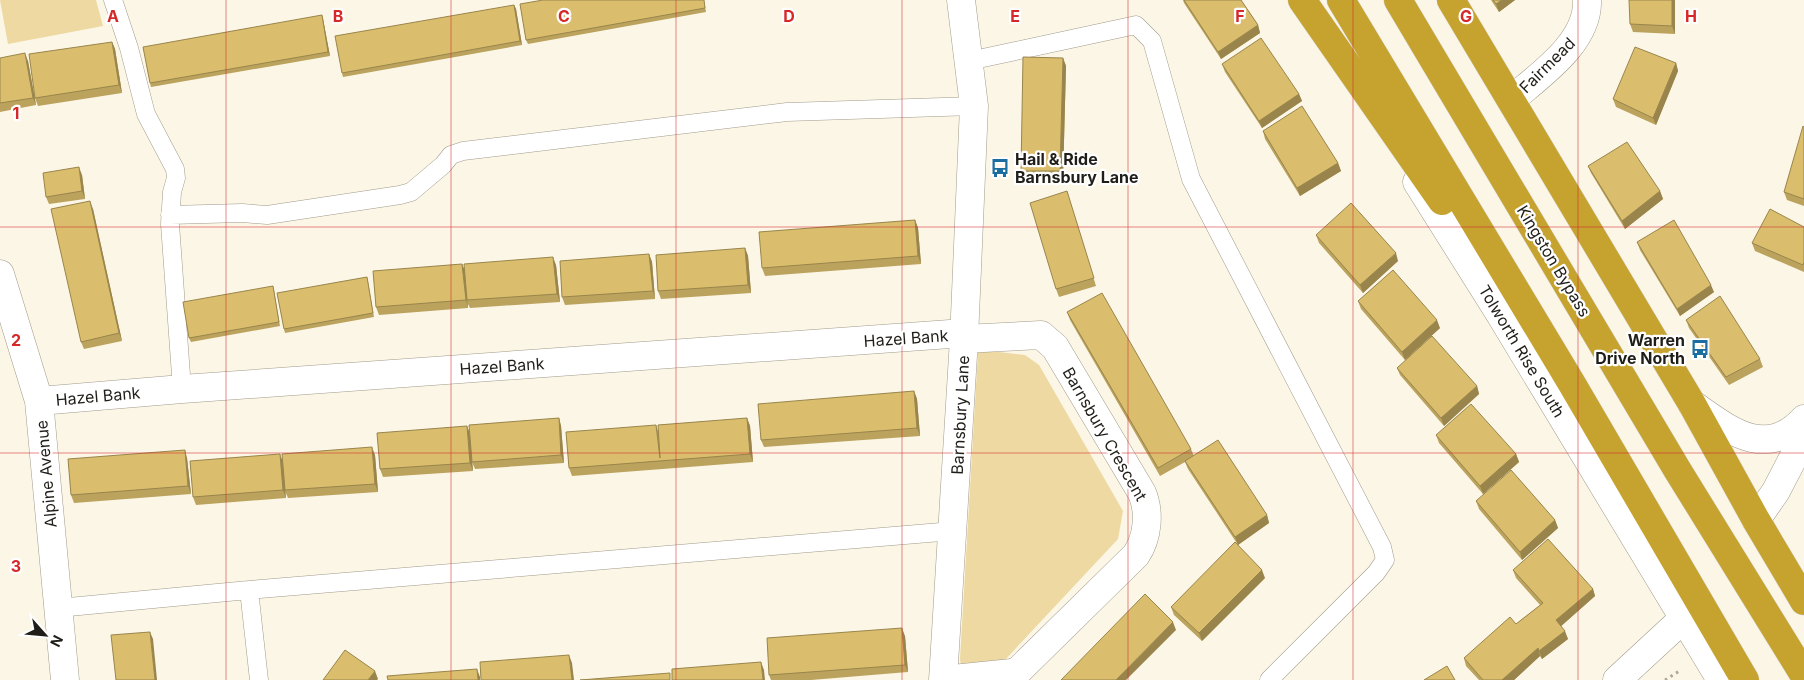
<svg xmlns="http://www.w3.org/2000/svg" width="1804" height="680" font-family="Inter,sans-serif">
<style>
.green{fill:#edd9a1}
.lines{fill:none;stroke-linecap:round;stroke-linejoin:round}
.lane-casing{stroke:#a19b8c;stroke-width:19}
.street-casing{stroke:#a19b8c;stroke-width:29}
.secondary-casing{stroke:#a19b8c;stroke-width:29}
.highway-casing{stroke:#dbdbda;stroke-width:29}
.path{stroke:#aca79b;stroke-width:3;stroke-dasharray:2.5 4;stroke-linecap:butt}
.lane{stroke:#fff;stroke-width:18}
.street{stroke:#fff;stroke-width:28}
.secondary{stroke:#fff;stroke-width:28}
.highway{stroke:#c6a22f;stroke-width:28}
.wall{fill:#bba35e}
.shaded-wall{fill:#99854c}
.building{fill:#dabe6d;stroke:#99854c}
.grid{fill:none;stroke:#d62828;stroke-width:1;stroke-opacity:0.55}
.labels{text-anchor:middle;stroke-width:4.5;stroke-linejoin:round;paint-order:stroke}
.street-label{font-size:16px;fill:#201e18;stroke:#fff}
.poi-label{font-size:16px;font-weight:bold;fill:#201e18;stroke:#fff;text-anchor:start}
.grid-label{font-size:16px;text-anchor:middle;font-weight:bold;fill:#d62828;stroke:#fff;stroke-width:4.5;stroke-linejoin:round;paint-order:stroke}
</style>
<rect width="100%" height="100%" fill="#fcf6e6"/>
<path class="green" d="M0 0H96L103 26 8 44Z
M990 351 1025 355 1039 365 1123 511 1118 539 1003 662 961 665 960 659 978 353Z"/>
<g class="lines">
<g class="lane-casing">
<path id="lane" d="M113 0 129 48 146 114 175 169 176 178 172 192 170 224 182 389
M969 61 1136 25 1152 41 1191 179 1382 547 1385 560 1376 573 1269 680
M170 215 242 213 267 215 400 195 411 192 443 165 451 155 463 151 787 112 974 106
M249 590 259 680
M58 608 249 590 953 531"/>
</g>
<g class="street-casing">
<path id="street" d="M961 0 974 106 964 339 943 680 1012 673 1019 670 1136 555C1148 537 1150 512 1142 493L1055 347 1041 335 964 339
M1511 100C1540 75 1589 42 1587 0
M1417 182 1500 314 1721 680
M0 274 39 401 65 680
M39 401 182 389 964 333
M1617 680 1684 618"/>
</g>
<g class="secondary-casing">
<path id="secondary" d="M1692 404C1728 429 1765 461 1804 419
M1756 520 1776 491 1804 437"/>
</g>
<g class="highway-casing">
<path id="highway" d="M1302 0 1442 201
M1341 0 1572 384 1745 680
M1398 0 1678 471 1804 675
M1451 0 1692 404 1756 520 1804 601"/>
</g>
<path class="path" d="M1665 680 1681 670"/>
<use href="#lane" class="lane"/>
<use href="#street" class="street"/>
<use href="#secondary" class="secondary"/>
<use href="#highway" class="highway"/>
</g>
<path class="wall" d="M704 0 706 12 528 44 526 40Z
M1183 0H1241L1258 25 1260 33 1221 59 1184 3Z
M1491 0H1515L1499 12Z
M1675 0V34L1633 32 1630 24Z
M514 5 516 9 522 45 343 77 342 73Z
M322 15 323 19 330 56 151 87 150 83Z
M112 42 115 49 122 93 38 106 35 98Z
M0 58 28 61 36 105 0 112Z
M1063 58 1066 66 1063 179H1024L1021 171Z
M1676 63 1678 71 1656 125 1616 107 1613 99Z
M1222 64 1299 94 1302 101 1262 128 1225 72Z
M1804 127V206L1787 200 1784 192Z
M1263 131 1338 163 1341 171 1300 196 1265 139Z
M1588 166 1660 191 1663 199 1625 229 1591 173Z
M82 175 85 199 49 204 46 197Z
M1067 191 1096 286 1059 297 1056 289Z
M93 209 122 341 84 349 81 342Z
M915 220 918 228 921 264 765 276 762 268Z
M1804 227V272L1755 251 1752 243Z
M1316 235 1398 261 1363 293 1319 243Z
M1637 242 1714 292 1680 316 1640 250Z
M745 248 748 256 751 293 661 299 658 291Z
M649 254 652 262 655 299 565 305 562 297Z
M462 264 464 269 556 265 560 302 470 308 468 304V308L379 315 376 307Z
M367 277 368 281 374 317 285 333 284 329Z
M273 286 274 290 280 326 191 342 189 338Z
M1358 301 1440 328 1405 360 1361 309Z
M1067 312 1191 449 1194 456 1267 515 1269 523 1238 545 1188 469 1185 462 1160 476 1070 320Z
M1686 320 1760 359 1763 367 1729 385 1689 328Z
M1397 368 1477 386 1479 394 1444 426 1400 375Z
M914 391 917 399 920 436 764 447 761 440Z
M559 418 561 426 564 463 475 469 472 462 473 471 383 477 380 469 467 426 470 434Z
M747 418 750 426 753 462 572 476 569 468 656 425 658 431Z
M1436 435 1516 454 1519 462 1483 494 1439 443Z
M375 455 378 492 288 498 285 491 286 498 196 505 193 497 283 462Z
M187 458 191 494 74 503 71 495Z
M1476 501 1555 520 1558 528 1522 560 1479 509Z
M1513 570 1593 589 1595 596 1561 626 1568 639 1542 659 1540 656 1514 680H1479L1466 666 1464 658 1516 624 1540 605 1516 578Z
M1265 578 1202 641 1174 615 1171 607Z
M905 636 908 672 811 680H771L769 675Z"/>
<path class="shaded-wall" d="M1502 0H1515L1499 12 1496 4Z
M1672 0H1675V34L1672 26Z
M514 5 516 9 522 45 520 41Z
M322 15 323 19 330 56 328 52Z
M1258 25 1260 33 1221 59 1218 52Z
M112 42 115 49 122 93 119 85Z
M25 53 28 61 36 105 33 98Z
M1063 58 1066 66 1063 179 1060 171Z
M1676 63 1678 71 1656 125 1653 118Z
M1299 94 1302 101 1262 128 1259 121Z
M1338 163 1341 171 1300 196 1297 188Z
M79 167 82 175 85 199 82 191Z
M1660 191 1663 199 1625 229 1622 221Z
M90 201 93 209 122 341 119 333Z
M915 220 918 228 921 264 918 256Z
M745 248 748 256 751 293 748 285Z
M1396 253 1398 261 1363 293 1360 285Z
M649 254 652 262 655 299 653 291Z
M553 257 556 265 560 302 557 294Z
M462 264 465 271 467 300 468 308 466 300Z
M1711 285 1714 292 1680 316 1677 309Z
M1437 320 1440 328 1405 360 1402 352Z
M1477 386 1479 394 1444 426 1441 418Z
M914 391 917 399 920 436 917 428Z
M559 418 561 426 564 463 561 455Z
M747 418 750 426 753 462 750 454Z
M467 426 470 434 473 471 470 463Z
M372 447 375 455 378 492 375 484Z
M185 450 187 458 191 494 188 486Z
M280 454 283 462 286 498 283 490Z
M1516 454 1519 462 1483 494 1480 486Z
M1267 515 1269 523 1238 545 1235 537Z
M1555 520 1558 528 1522 560 1520 552Z
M1262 570 1265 578 1202 641 1199 633Z
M1593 589 1595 596 1559 628 1556 620Z
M1173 622 1176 630 1126 680H1116Z
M902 628 905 636 908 672 905 665Z
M1565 631 1568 639 1542 659 1539 651Z
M150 632 153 639 157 680H155Z
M1538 648 1540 656 1514 680H1502Z
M569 655 572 663 574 680H572Z
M761 662 764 670 765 680H763Z
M477 669 480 677V680H478Z
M375 671 378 679 377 680H368Z"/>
<path class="building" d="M543 0H704L705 8 526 40 520 4Z
M1184 0H1241L1258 25 1218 52Z
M1493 0H1502L1496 4Z
M1629 0H1672V26L1630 24Z
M514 5 520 41 342 73 335 36Z
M322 15 328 52 150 83 143 47Z
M1261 38 1299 94 1259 121 1222 64Z
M112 42 119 85 35 98 29 54Z
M1635 47 1676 63 1653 118 1613 99Z
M25 53 33 98 0 103V58Z
M1023 57 1063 58 1060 171H1021Z
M1302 106 1338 163 1297 188 1263 131Z
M1803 126 1804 127V199L1784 192Z
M1627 142 1660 191 1622 221 1588 166Z
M79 167 82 191 46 197 43 173Z
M1067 191 1094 278 1056 289 1030 203Z
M90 201 119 333 81 342 51 209Z
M1351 203 1396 253 1360 285 1316 235Z
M1770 209 1804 227V262L1803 265 1752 243Z
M915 220 918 256 762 268 759 232Z
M1674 220 1711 285 1677 309 1637 242Z
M745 248 748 285 658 291 656 255Z
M649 254 653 291 562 297 560 261Z
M553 257 557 294 467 300 464 264Z
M462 264 466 300 376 307 373 271Z
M1393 270 1437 320 1402 352 1358 301Z
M367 277 373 313 284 329 277 293Z
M273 286 279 322 189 338 183 302Z
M1102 293 1191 449 1158 468 1067 312Z
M1720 296 1760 359 1726 377 1686 320Z
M1432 336 1477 386 1441 418 1397 368Z
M914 391 917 428 761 440 758 404Z
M1471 404 1516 454 1480 486 1436 435Z
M559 418 561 455 472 462 469 425Z
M747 418 750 454 569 468 566 432 656 425 660 458 658 425Z
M467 426 470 463 380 469 377 433Z
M1218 440 1267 515 1235 537 1185 461Z
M372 447 375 484 285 490 282 454Z
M185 450 188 486 71 495 68 459Z
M280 454 283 490 193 497 190 461Z
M1511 470 1555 520 1520 552 1476 501Z
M1548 539 1593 589 1556 620 1565 631 1539 651 1538 648 1502 680H1483L1464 658 1510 617 1516 624 1543 603 1513 570Z
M1235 542 1262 570 1199 633 1171 607Z
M1145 594 1173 622 1116 680H1061Z
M902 628 905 665 769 675 767 638Z
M150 632 155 680H116L111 635Z
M345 650 375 671 368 680H323Z
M569 655 572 680H481L480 662Z
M761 662 763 680H672V669Z
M1447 666 1455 680H1424Z
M477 669 478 680H388L387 676Z
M670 673V680H580Z"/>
<path class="grid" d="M226 0V680M451 0V680M676 0V680M902 0V680M1128 0V680M1353 0V680M1578 0V680M0 227H1804M0 453H1804"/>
<defs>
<g id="bus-bare" transform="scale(1.5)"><path d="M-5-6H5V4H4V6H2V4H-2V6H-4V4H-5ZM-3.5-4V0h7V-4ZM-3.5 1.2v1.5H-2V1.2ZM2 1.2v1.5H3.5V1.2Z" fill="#1b6e9f" stroke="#fff" stroke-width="2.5" paint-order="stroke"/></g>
</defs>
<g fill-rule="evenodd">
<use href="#bus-bare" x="1000" y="168"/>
<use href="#bus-bare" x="1700" y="349"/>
</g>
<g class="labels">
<g class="street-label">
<text transform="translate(1547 65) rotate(-45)" y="6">Fairmead</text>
<text transform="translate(1554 261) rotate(59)" y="6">Kingston Bypass</text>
<text transform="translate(906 338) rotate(-4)" y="6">Hazel Bank</text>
<text transform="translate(1522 351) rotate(59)" y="6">Tolworth Rise South</text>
<text transform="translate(502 366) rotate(-4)" y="6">Hazel Bank</text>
<text transform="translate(98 396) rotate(-5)" y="6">Hazel Bank</text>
<text transform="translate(960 415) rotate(-87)" y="6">Barnsbury Lane</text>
<text transform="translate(1105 434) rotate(60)" y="6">Barnsbury Crescent</text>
<text transform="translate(46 474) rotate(-95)" y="6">Alpine Avenue</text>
</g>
<g class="poi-label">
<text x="1015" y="165">Hail &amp; Ride<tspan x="1015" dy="18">Barnsbury Lane</tspan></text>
<text x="1685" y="346" text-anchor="end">Warren<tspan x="1685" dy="18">Drive North</tspan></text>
</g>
</g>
<g class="grid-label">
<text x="113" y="22">A</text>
<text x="338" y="22">B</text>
<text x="564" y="22">C</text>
<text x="789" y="22">D</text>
<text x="1015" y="22">E</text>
<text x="1240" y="22">F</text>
<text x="1466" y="22">G</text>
<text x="1691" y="22">H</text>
<text x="16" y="119">1</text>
<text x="16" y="346">2</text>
<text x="16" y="572">3</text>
</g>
<g transform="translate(45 635) rotate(117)" stroke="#ffffff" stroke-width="4" paint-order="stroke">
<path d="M0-4L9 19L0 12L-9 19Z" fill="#201e18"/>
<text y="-8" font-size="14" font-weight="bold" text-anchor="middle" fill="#201e18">N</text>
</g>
</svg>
